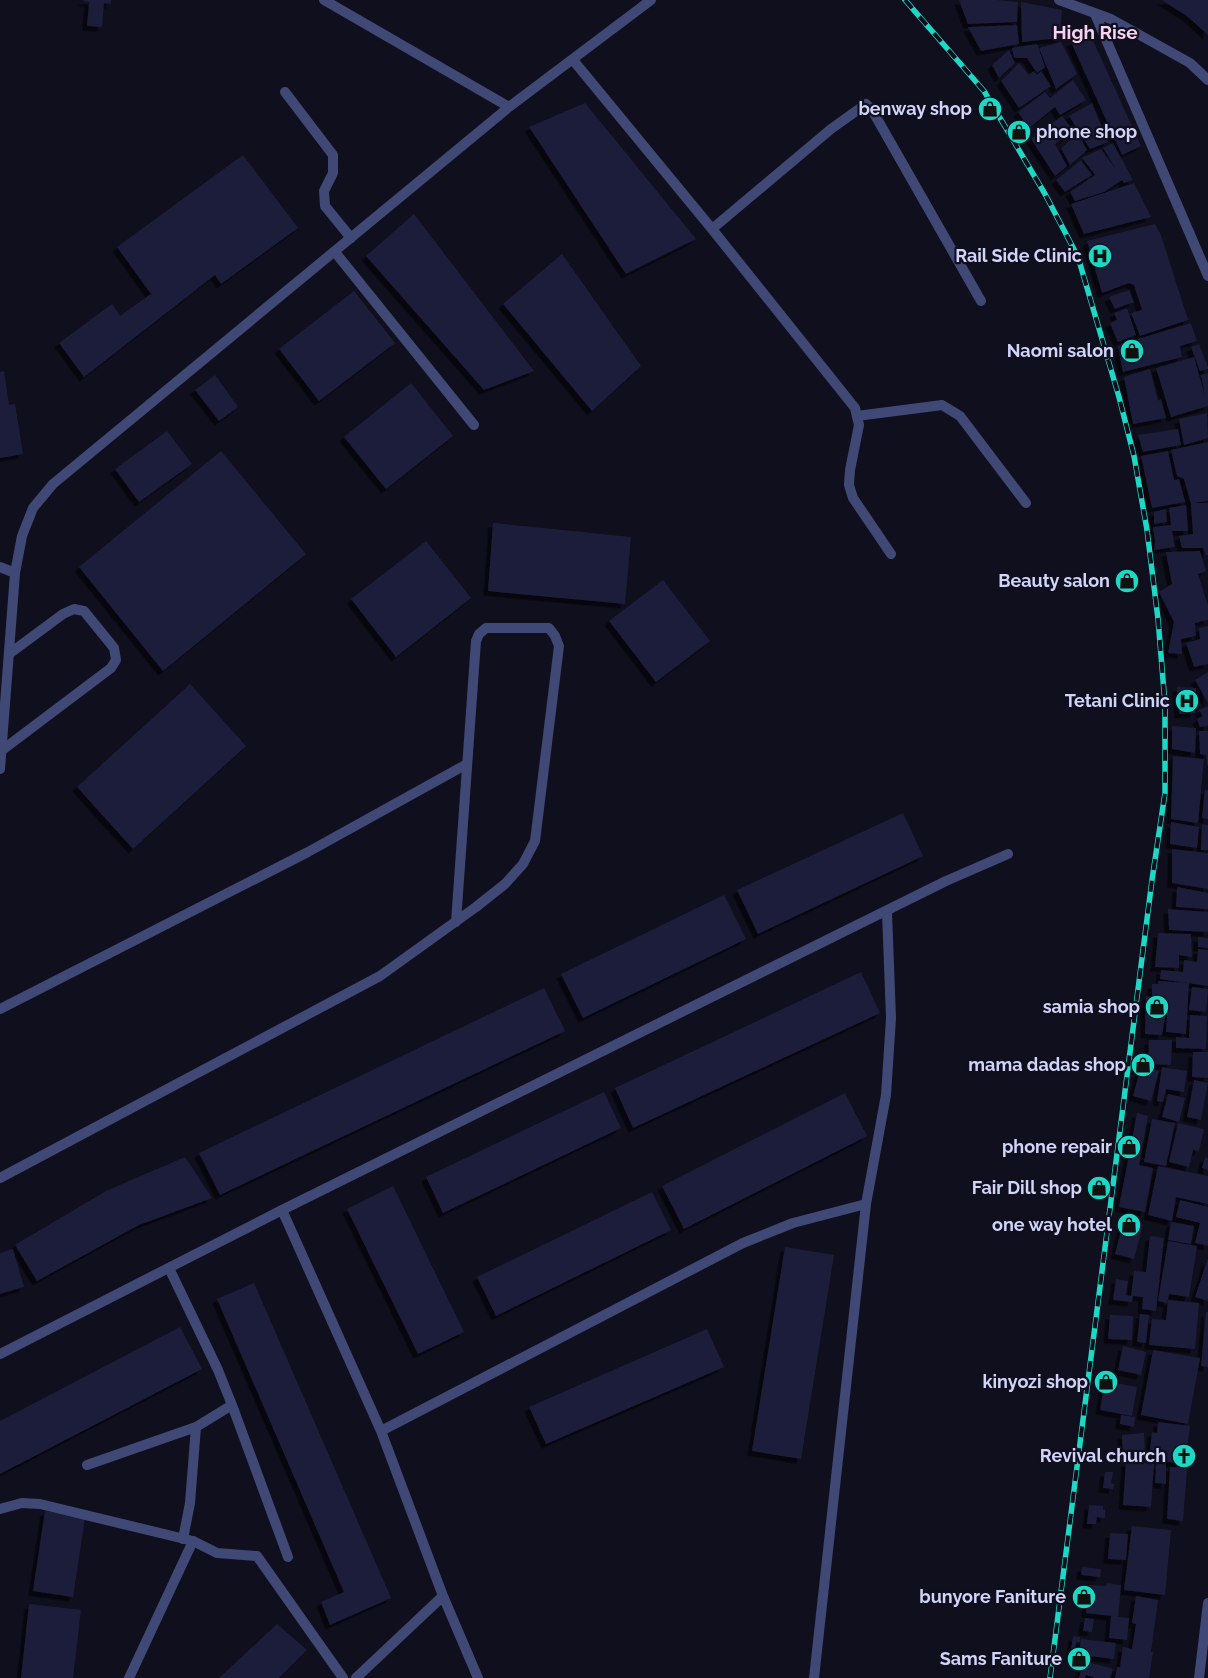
<svg xmlns="http://www.w3.org/2000/svg" width="1208" height="1678" font-family="Raleway,sans-serif">
<style>
.building{fill:#1d1d3b;filter:url(#shadow)}
.lines{fill:none;stroke-linecap:round;stroke-linejoin:round}
.lane{stroke:#404876;stroke-width:10}
.street{stroke:#404876;stroke-width:10}
.rail-casing{stroke:#1dd8c5;stroke-width:5.5}
.rail{stroke:#0f0f1d;stroke-width:4;stroke-dasharray:11;stroke-linecap:butt}
.labels{text-anchor:middle;stroke-width:4.5;stroke-linejoin:round;paint-order:stroke}
.poi-label{font-size:18px;font-weight:bold;fill:#d1d4f9;stroke:#0f0f1d;text-anchor:end}
.neighbourhood-label{font-size:19px;font-weight:bold;fill:#f9d2f3;stroke:#0f0f1d}
</style>
<defs>
<filter id="shadow"><feDropShadow dx="-4.5" dy="4.5" stdDeviation="0" flood-color="#0009"/></filter>
</defs>
<rect width="100%" height="100%" fill="#0f0f1d"/>
<path class="building" d="M83 0H111V4L104 3 102 27 87 26 89 2 83 1Z
M959 0H996L1018 2 1017 22 968 24Z
M1162 0H1208V35L1188 17Z
M1021 2 1062 10 1060 38 1022 42Z
M1017 25 1019 44 981 51 968 27Z
M1090 34 1141 146 1122 155 1071 42Z
M1061 42 1077 74 1056 89 1039 48Z
M1037 44 1045 67 1037 73 1027 58H1014L1012 48Z
M1009 50 1015 63 999 78 992 65Z
M1019 63 1029 75 1034 71 1037 75 1041 71 1051 86 1019 108 1001 81Z
M1073 80 1086 100 1060 115 1055 107 1029 128 1018 112 1045 92 1050 98Z
M585 103 696 239 626 274 529 127Z
M1092 103 1108 142 1090 149 1069 116Z
M1062 116 1074 131 1055 144 1067 166 1055 176 1031 139Z
M1078 134 1087 150 1070 165 1061 148Z
M1113 143 1133 180 1124 183 1122 180 1104 192 1075 201 1070 192 1095 175 1082 158 1101 149 1117 171 1103 148Z
M243 155 298 228 221 284 215 275 84 377 59 343 112 304 120 316 151 294 117 247Z
M1081 160 1092 175 1065 192 1056 180Z
M1134 183 1151 217 1084 234 1071 204Z
M414 214 534 371 484 390 366 256Z
M1155 224 1161 235 1188 320 1140 336 1131 313 1142 310 1134 285 1129 283 1102 293 1087 241Z
M562 254 641 366 592 411 503 304Z
M1129 290 1134 302 1115 309 1109 297Z
M354 291 395 343 319 401 279 349Z
M1127 308 1136 335 1118 342 1110 323 1117 320 1114 313Z
M1191 323 1197 341 1180 346 1182 357 1123 372 1118 346 1133 341 1136 353 1140 352 1138 339Z
M1199 344 1208 367V369L1200 371 1191 347Z
M1194 357 1205 396 1201 375 1208 373V406L1171 417 1156 368Z
M1150 369 1158 401 1161 399 1166 418 1133 424 1124 377Z
M4 371 9 405 15 404 23 454 0 458V372Z
M215 375 238 407 219 421 195 390Z
M411 383 453 436 386 489 344 437Z
M1207 413 1208 438 1184 445 1179 419Z
M1178 429 1181 445 1143 452 1138 435Z
M167 431 192 464 139 502 115 469Z
M1208 442V501L1193 503H1208V555H1206L1203 548H1182L1179 536 1193 534 1191 504 1184 479 1177 476 1171 450Z
M221 451 306 554 163 671 79 567Z
M1168 451 1174 480 1179 479 1185 502 1152 508 1141 456Z
M1186 505 1188 531H1172L1175 547 1154 550 1155 542 1153 527 1171 525 1169 508Z
M1166 509 1167 522 1154 524V512Z
M493 523 631 537 625 604 488 591Z
M426 541 471 598 396 657 351 599Z
M1200 551 1206 571 1198 574 1208 606V620L1195 623 1196 636 1181 639 1182 654 1168 653 1174 622 1159 592 1172 584 1166 552Z
M663 580 710 641 656 682 609 621Z
M1208 626V664L1194 667 1186 643 1200 639 1199 628Z
M1208 672V703L1195 680Z
M190 684 246 746 133 849 77 787Z
M1177 687 1196 688 1195 713 1179 714Z
M1208 706V726L1200 727 1197 719 1203 716 1199 710Z
M1172 726 1196 728 1195 753 1172 749Z
M1199 731H1208V765H1207L1206 755 1200 754Z
M1173 756 1204 759 1198 823 1171 819Z
M1205 789 1208 790V819L1202 818Z
M903 813 923 856 758 934 737 890Z
M1171 822 1199 827 1197 848 1170 844Z
M1202 824 1208 825V850H1201Z
M1172 849 1208 853V889L1172 883Z
M1177 887 1208 893V909L1176 907Z
M724 895 746 939 583 1018 561 974Z
M1168 909 1208 912V932L1169 930Z
M1158 933 1191 934 1192 957 1179 955V968L1155 967Z
M1198 937 1208 938V948L1198 947Z
M1198 949 1208 950V986L1160 979 1161 970 1183 972 1184 960 1197 962Z
M861 972 880 1013 633 1128 615 1088Z
M1158 981 1189 983 1186 1034 1166 1032 1168 1000 1162 1035 1145 1034 1146 996 1152 997V984H1158Z
M1192 987 1208 989 1206 1012 1189 1010Z
M544 988 565 1031 220 1195 199 1153Z
M1190 1015 1207 1016 1206 1049 1176 1048V1037L1189 1038Z
M1149 1040H1172L1171 1065 1148 1064Z
M1193 1052H1208V1078L1192 1077Z
M1141 1066 1159 1071 1151 1101 1133 1096Z
M1162 1067 1187 1071 1184 1092 1166 1089 1163 1102 1157 1101Z
M1194 1080 1208 1083 1201 1120 1187 1117Z
M604 1092 621 1128 443 1213 426 1177Z
M845 1093 867 1136 684 1229 662 1186Z
M1168 1094 1185 1098 1179 1122 1162 1117Z
M1137 1113 1148 1116 1139 1165 1153 1168 1145 1212 1119 1207Z
M1152 1119 1175 1123 1166 1166 1144 1162Z
M1178 1123 1204 1129 1199 1151 1193 1150 1189 1167 1169 1162Z
M185 1157 212 1198 139 1225 37 1281 15 1245 106 1191Z
M1205 1157 1208 1158V1170L1202 1168Z
M1158 1166 1208 1176V1204L1176 1197 1172 1221 1148 1215Z
M393 1186 464 1332 418 1354 347 1209Z
M652 1192 671 1230 496 1316 477 1277Z
M1180 1200 1208 1207V1246L1195 1243 1200 1223 1176 1217Z
M1124 1219 1143 1224 1134 1259 1115 1254Z
M1171 1222 1194 1226 1191 1244 1168 1240Z
M1150 1236 1164 1238 1156 1311 1142 1309 1143 1297 1133 1296 1132 1302 1113 1300 1116 1279 1128 1281 1126 1295 1131 1296 1134 1271 1146 1272Z
M1168 1241 1197 1246 1189 1297 1169 1294 1167 1303 1158 1301Z
M785 1247 834 1255 801 1459 752 1451Z
M13 1249 24 1287 0 1294V1253Z
M1208 1258V1301L1195 1297Z
M254 1283 391 1598 330 1625 321 1602 344 1592 217 1299Z
M1168 1300 1199 1303 1195 1349 1149 1345 1152 1319 1166 1320Z
M1206 1312H1208V1367L1201 1366Z
M1140 1314 1149 1315 1146 1343 1137 1342Z
M1110 1315 1133 1316 1132 1340 1108 1339Z
M180 1327 202 1369 0 1474V1421Z
M707 1329 724 1367 546 1444 529 1407Z
M1123 1346 1146 1352 1141 1375 1118 1370Z
M1153 1350 1200 1358 1188 1424 1141 1415Z
M1105 1381 1137 1387 1132 1416 1100 1410Z
M1121 1415 1135 1417 1134 1427 1120 1424Z
M1158 1422 1190 1426 1185 1464 1160 1461 1161 1452 1150 1450 1152 1432 1157 1433Z
M1144 1433 1145 1455 1123 1456 1122 1435Z
M1126 1462 1154 1464 1151 1507 1123 1505Z
M1156 1464H1166V1484L1155 1483Z
M1170 1467 1187 1468 1183 1521 1167 1519Z
M1105 1472H1113L1111 1483 1114 1484 1113 1489 1103 1488Z
M1089 1505 1103 1506V1510H1105V1518L1097 1517 1096 1524H1087Z
M45 1511 85 1518 73 1597 33 1591Z
M1132 1526 1171 1530 1165 1595 1124 1590Z
M1110 1533 1128 1534 1126 1560 1108 1559Z
M1082 1567 1101 1569 1100 1577 1081 1575Z
M1107 1583 1121 1585 1118 1617 1129 1618 1127 1640 1109 1638 1111 1616 1086 1613 1089 1585 1106 1586Z
M1136 1596 1158 1600 1151 1652H1153L1149 1678H1115L1117 1667H1120L1123 1647 1132 1649 1136 1624 1132 1623Z
M29 1604 81 1610 73 1678H21Z
M1085 1618 1094 1619 1092 1632 1083 1631Z
M277 1624 307 1650 279 1678H219Z
M1073 1636 1080 1637V1642H1076L1075 1651H1071Z
M1081 1639 1116 1643 1114 1659 1079 1655Z
M1084 1661 1113 1669 1110 1678H1095L1086 1675 1085 1678H1079Z"/>
<g class="lines">
<path class="lane" d="M285 92 333 155V173L324 191 325 206 351 238
M857 416 942 405 960 416 1026 503
M1 751 111 668 116 660 114 648 84 611 74 609 63 614 9 654
M232 1405 288 1557
M87 1465 196 1427 232 1405 218 1370 169 1268
M183 1539 190 1503 196 1427
M129 1678 193 1541"/>
<path class="street" d="M324 0 509 107
M1059 0 1111 19 1190 63 1208 80
M1095 14 1208 276
M573 60 712 229 855 408 859 425 850 470 849 485 853 498 891 554
M712 229 831 129 866 104 872 110 981 301
M335 252 474 425
M0 567 15 573
M0 769 15 573 22 536 33 508 53 484 509 107 651 0
M0 1009 308 852 467 764
M0 1178 380 976 476 907 505 884 523 864 535 841 559 646 555 636 549 628H486L479 634 476 641 456 922
M282 1210 381 1431 443 1596 478 1678
M0 1354 282 1210 946 881 1008 854
M381 1431 743 1243 793 1223 866 1204
M0 1509 22 1503 40 1504 193 1541 217 1553 257 1556 343 1678
M356 1678 443 1596
M814 1678 866 1204 886 1095 891 1018 887 912
M1199 1678 1208 1603"/>
<g class="rail-casing">
<path id="rail" d="M905 0 984 91 1045 194 1078 257 1119 397 1134 456 1147 530 1158 619 1165 704V793L1152 880 1050 1678"/>
</g>
<use href="#rail" class="rail"/>
</g>
<defs>
<g id="shop-disc" transform="scale(1.25)"><circle r="9.5" fill="#1dd8c5" stroke="#0f0f1d"/><path d="M-5-2.5h2.3a2.7 3.5 0 0 1 5.4 0H5L5.5 6h-11ZM-1.5-2.5h3a1.5 2.3 0 0 0-3 0Z" fill="#111"/></g>
<g id="hospital-disc" transform="scale(1.25)"><circle r="9.5" fill="#1dd8c5" stroke="#0f0f1d"/><path d="M-5-5h3v3.5h4V-5h3V5h-3V1.5h-4V5h-3Z" fill="#111"/></g>
<g id="church-disc" transform="scale(1.25)"><circle r="9.5" fill="#1dd8c5" stroke="#0f0f1d"/><path d="M-1.2-6h2.4v3.5h3.3v2.4h-3.3V6h-2.4V-.1h-3.3v-2.4h3.3Z" fill="#111"/></g>
</defs>
<g fill-rule="evenodd">
<use href="#shop-disc" x="990" y="109"/>
<use href="#shop-disc" x="1019" y="132"/>
<use href="#hospital-disc" x="1100" y="256"/>
<use href="#shop-disc" x="1132" y="351"/>
<use href="#shop-disc" x="1127" y="581"/>
<use href="#hospital-disc" x="1187" y="701"/>
<use href="#shop-disc" x="1157" y="1007"/>
<use href="#shop-disc" x="1143" y="1065"/>
<use href="#shop-disc" x="1129" y="1147"/>
<use href="#shop-disc" x="1099" y="1188"/>
<use href="#shop-disc" x="1129" y="1225"/>
<use href="#shop-disc" x="1106" y="1382"/>
<use href="#church-disc" x="1184" y="1456"/>
<use href="#shop-disc" x="1084" y="1597"/>
<use href="#shop-disc" x="1079" y="1659"/>
</g>
<g class="labels">
<g class="poi-label">
<text x="972" y="115">benway shop</text>
<text x="1036" y="138" text-anchor="start">phone shop</text>
<text x="1082" y="262">Rail Side Clinic</text>
<text x="1114" y="357">Naomi salon</text>
<text x="1110" y="587">Beauty salon</text>
<text x="1170" y="707">Tetani Clinic</text>
<text x="1140" y="1013">samia shop</text>
<text x="1126" y="1071">mama dadas shop</text>
<text x="1112" y="1153">phone repair</text>
<text x="1082" y="1194">Fair Dill shop</text>
<text x="1112" y="1231">one way hotel</text>
<text x="1088" y="1388">kinyozi shop</text>
<text x="1166" y="1462">Revival church</text>
<text x="1066" y="1603">bunyore Faniture</text>
<text x="1062" y="1665">Sams Faniture</text>
</g>
<g class="neighbourhood-label">
<text x="1095" y="39">High Rise</text>
</g>
</g>
</svg>
